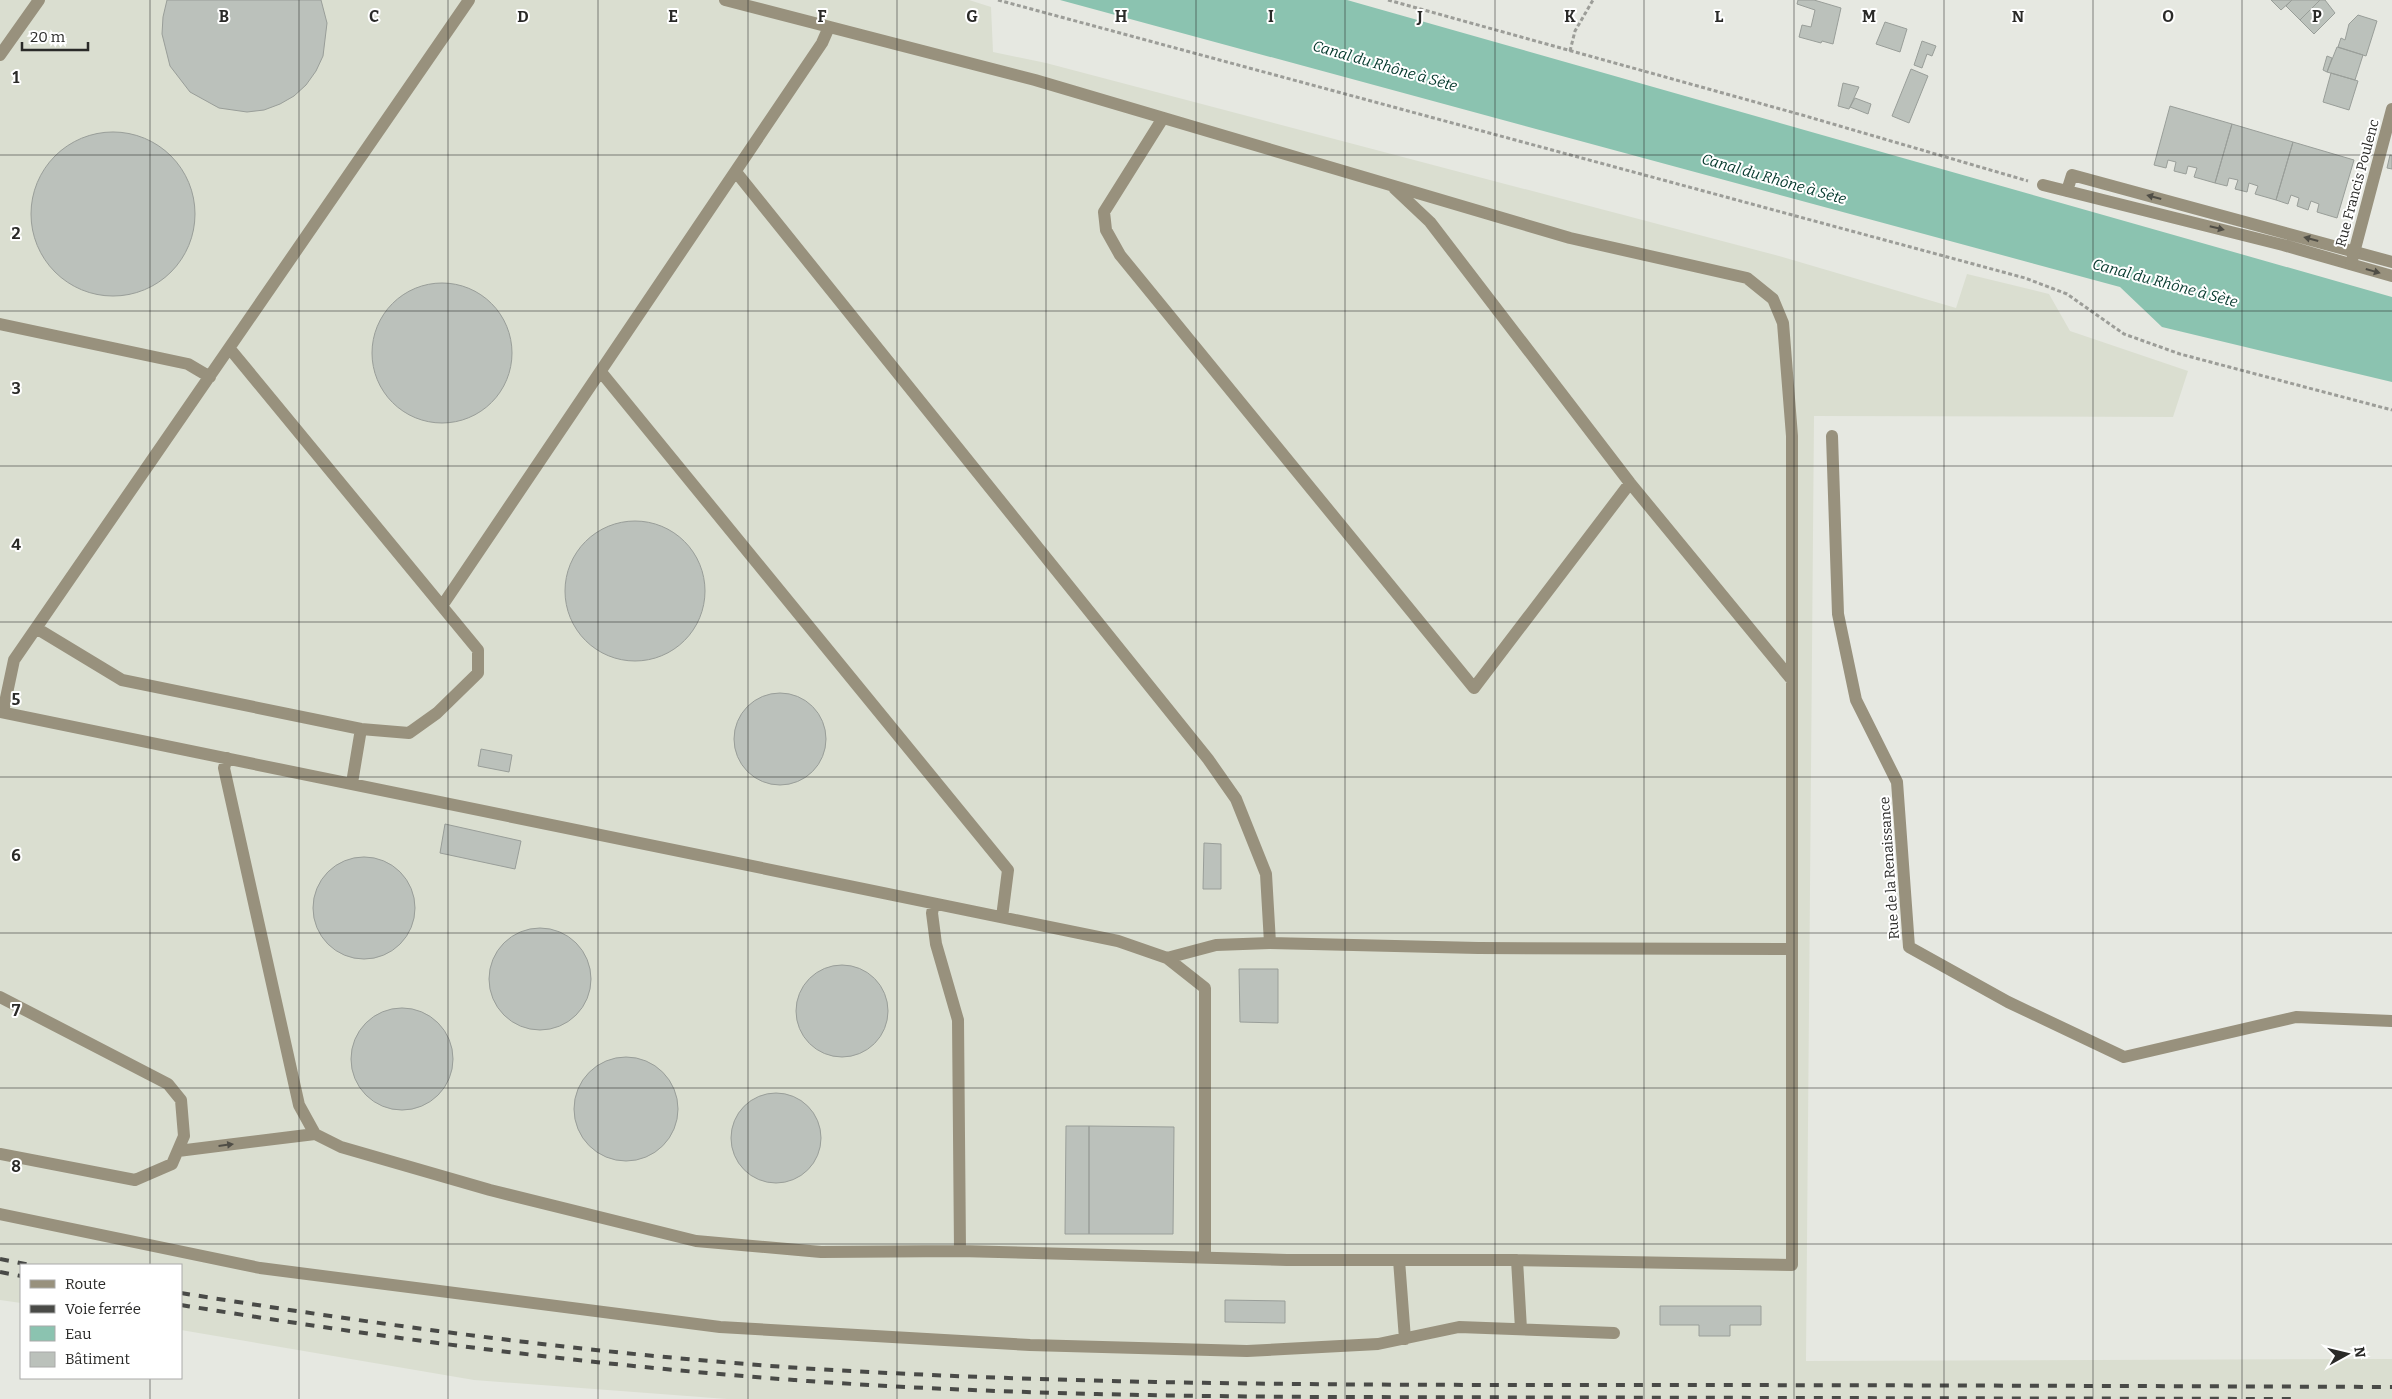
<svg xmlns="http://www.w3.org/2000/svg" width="2392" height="1399" font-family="Bitter,serif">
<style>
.built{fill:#daded0}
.water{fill:#8bc3b0}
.building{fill:#bbc1bb;stroke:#999e99}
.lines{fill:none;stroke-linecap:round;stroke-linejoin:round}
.path{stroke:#9c9d98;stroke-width:3;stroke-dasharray:4 2.5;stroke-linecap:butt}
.lane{stroke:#98917d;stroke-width:12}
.street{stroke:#98917d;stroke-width:12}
.rail{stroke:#494a47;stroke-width:4;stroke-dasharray:9 9;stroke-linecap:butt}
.oneway{fill:#504e46}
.grid{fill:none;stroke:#2a2a28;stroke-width:1;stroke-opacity:0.55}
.labels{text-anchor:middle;stroke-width:4;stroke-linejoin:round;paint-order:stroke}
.street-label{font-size:14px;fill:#2a2a28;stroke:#fff}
.water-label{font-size:15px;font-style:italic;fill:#03372b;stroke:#fff}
.grid-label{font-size:16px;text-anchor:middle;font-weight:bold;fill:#2a2a28;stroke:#fff;stroke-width:4;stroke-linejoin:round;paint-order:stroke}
</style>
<rect width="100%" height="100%" fill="#e6e8e1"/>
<path class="built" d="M0 0H969L991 7 993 52 1046 63 1779 256 1956 308 1967 274 2049 294 2070 331 2188 371 2173 417 1814 416 1806 1361 2392 1359V1399H727L474 1380 181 1330V1265H21V1303L0 1300Z"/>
<path class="water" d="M1060 0H1347L2392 297V382L2162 327 2120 287Z"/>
<path class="building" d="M167 0H321L327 23 323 56 316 71 306 85 294 96 280 104 264 110 247 112 219 108 190 92 170 66 162 34 163 17Z
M1798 0H1814L1841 8 1833 44 1822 41 1821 43 1799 37 1802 25 1811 27 1815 10 1797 4Z
M2271 0H2292L2281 10Z
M2292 0H2320L2300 20 2286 6Z
M2320 0H2325L2335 13 2314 34 2300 20Z
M2358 15 2377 21 2366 56 2338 47 2341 38 2345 40 2349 24Z
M1885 22 1907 29 1900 52 1876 44Z
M1922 41 1936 46 1932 56 1927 54 1922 68 1914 65Z
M2337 47 2363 55 2355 80 2327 72Z
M2327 56 2332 58 2327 72 2323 70Z
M1911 69 1928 76 1909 123 1892 116Z
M2331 73 2358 81 2349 110 2323 102Z
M1843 83 1859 87 1849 109 1838 106Z
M1855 98 1871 104 1868 114 1850 107Z
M2170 106 2232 124 2215 183 2194 177 2197 168 2188 166 2186 174 2174 171 2176 162 2168 160 2166 168 2154 165Z
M2232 124 2293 142 2276 200 2255 194 2258 186 2249 183 2247 192 2235 189 2238 180 2229 178 2227 186 2215 183Z
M31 214a82 82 0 1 1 164 0a82 82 0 1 1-164 0Z
M2293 142 2354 160 2337 218 2317 212 2319 204 2311 201 2308 210 2297 206 2299 198 2291 195 2288 204 2276 200Z
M2390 155 2392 156V169L2387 168Z
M372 353a70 70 0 1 1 140 0a70 70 0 1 1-140 0Z
M565 591a70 70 0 1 1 140 0a70 70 0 1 1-140 0Z
M734 739a46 46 0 1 1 92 0a46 46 0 1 1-92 0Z
M481 749 512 755 509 772 478 766Z
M445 824 521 841 515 869 440 853Z
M1204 843 1221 844V889H1203Z
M313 908a51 51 0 1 1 102 0a51 51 0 1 1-102 0Z
M489 979a51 51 0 1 1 102 0a51 51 0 1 1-102 0Z
M796 1011a46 46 0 1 1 92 0a46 46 0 1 1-92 0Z
M1239 969H1278V1023L1240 1022Z
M351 1059a51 51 0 1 1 102 0a51 51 0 1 1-102 0Z
M574 1109a52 52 0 1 1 104 0a52 52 0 1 1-104 0Z
M731 1138a45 45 0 1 1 90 0a45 45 0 1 1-90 0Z
M1066 1126H1089V1234H1065Z
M1089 1126 1174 1127 1173 1234H1089Z
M1225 1300 1285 1301V1323L1225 1322Z
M1660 1306H1761V1325H1730V1336H1699V1325H1660Z"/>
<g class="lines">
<path class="path" d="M998 0 2025 278 2067 294 2124 334 2180 354 2392 410
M1388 0 1802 115 2028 181
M1570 51 1575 31 1593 0"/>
<path class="lane" d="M0 55 39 0
M1163 118 1104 212 1106 230 1120 255 1474 688 1630 483
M736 172 1208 759 1236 799 1266 874 1270 943 1216 945 1167 958
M2043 185 2283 245 2392 276
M1395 189 1430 222 1630 483 1792 680
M2067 191 2072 175 2392 262
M0 324 188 364 210 377
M601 372 1008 870 1002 917
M442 606 822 43 829 27
M36 628 122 680 361 729 409 733 437 713 478 673V650L230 349
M0 712 1118 941 1167 958 1205 988V1258
M3 712 14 660 469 0
M227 758 224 768 299 1105 315 1134 341 1147 490 1190 696 1241 821 1252 960 1251 1287 1260H1517L1792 1265V436L1783 323 1773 299 1747 278 1570 238 1035 80 725 0
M352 783 361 729
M934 904 932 913 936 944 958 1020 960 1251
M1270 943 1478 948 1792 949
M0 997 168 1084 181 1100 184 1136 172 1164 135 1180 0 1154
M178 1151 315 1134
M0 1214 260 1268 720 1327 1030 1345 1247 1351 1378 1344 1459 1327 1614 1333
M1399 1260 1405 1339
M1517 1260 1521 1329"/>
<path class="street" d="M2351 264 2392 109
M1832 436 1838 614 1856 700 1897 782 1909 947 2008 1002 2124 1057 2296 1017 2392 1021"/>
<path class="rail" d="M0 1259 30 1265
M0 1272 21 1276
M181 1293C386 1326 593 1354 800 1368 1071 1385 1341 1385 1613 1385 1872 1385 2132 1386 2392 1387
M181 1305C384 1338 588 1365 794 1380 970 1393 1147 1396 1324 1397L2294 1399"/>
</g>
<defs><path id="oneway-solid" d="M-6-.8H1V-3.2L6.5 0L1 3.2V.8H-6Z" transform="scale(1.25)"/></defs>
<g class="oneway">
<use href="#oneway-solid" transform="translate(2154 197) rotate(-165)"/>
<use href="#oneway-solid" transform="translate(2217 228) rotate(14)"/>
<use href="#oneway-solid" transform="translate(2311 239) rotate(-165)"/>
<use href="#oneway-solid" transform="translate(2373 271) rotate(16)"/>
<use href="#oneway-solid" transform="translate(226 1145) rotate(-7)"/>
</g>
<path class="grid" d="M150 0V1265M299 0V1399M448 0V1399M598 0V1399M748 0V1399M897 0V1399M1046 0V1399M1196 0V1399M1345 0V1399M1495 0V1399M1644 0V1399M1794 0V1399M1944 0V1399M2093 0V1399M2242 0V1399M0 155H2392M0 311H2392M0 466H2392M0 622H2392M0 777H2392M0 933H2392M0 1088H2392M0 1244H2392M150 1378V1399"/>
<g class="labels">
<g class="street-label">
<text transform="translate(2357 183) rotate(-75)" y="5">Rue Francis Poulenc</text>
<text transform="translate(1889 868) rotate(-94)" y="5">Rue de la Renaissance</text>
</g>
<g class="water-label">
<text transform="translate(1385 66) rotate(16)" y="5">Canal du Rhône à Sète</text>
<text transform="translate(1774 179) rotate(16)" y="5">Canal du Rhône à Sète</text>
<text transform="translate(2165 283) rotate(15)" y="5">Canal du Rhône à Sète</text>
</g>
</g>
<g class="grid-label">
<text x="224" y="22">B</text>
<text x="374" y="22">C</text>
<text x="523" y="22">D</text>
<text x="673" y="22">E</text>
<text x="822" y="22">F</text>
<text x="972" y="22">G</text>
<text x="1121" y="22">H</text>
<text x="1271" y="22">I</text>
<text x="1420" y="22">J</text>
<text x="1570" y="22">K</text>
<text x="1719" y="22">L</text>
<text x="1869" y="22">M</text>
<text x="2018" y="22">N</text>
<text x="2168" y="22">O</text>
<text x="2317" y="22">P</text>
<text x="16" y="83">1</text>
<text x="16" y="239">2</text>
<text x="16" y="394">3</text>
<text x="16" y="550">4</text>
<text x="16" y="705">5</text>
<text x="16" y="861">6</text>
<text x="16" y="1016">7</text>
<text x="16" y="1172">8</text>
</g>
<rect x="20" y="1264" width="162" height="115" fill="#ffffff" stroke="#aaaaa9"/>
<rect x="30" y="1280" width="25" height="8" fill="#98917d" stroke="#aaaaa9"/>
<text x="65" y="1289" font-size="15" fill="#2a2a28">Route</text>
<rect x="30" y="1305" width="25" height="8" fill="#494a47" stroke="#aaaaa9"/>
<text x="65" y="1314" font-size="15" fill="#2a2a28">Voie ferrée</text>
<rect x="30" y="1326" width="25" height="15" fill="#8bc3b0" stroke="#aaaaa9"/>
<text x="65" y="1339" font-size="15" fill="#2a2a28">Eau</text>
<rect x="30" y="1352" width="25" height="15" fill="#bbc1bb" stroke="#aaaaa9"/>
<text x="65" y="1364" font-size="15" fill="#2a2a28">Bâtiment</text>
<g transform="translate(2347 1354) rotate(82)" stroke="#ffffff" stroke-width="4" paint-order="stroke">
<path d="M0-4L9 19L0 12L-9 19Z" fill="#2a2a28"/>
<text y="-8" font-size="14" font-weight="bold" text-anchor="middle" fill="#2a2a28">N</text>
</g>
<path d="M22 42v8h66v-8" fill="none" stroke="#2a2a28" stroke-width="2.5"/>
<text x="30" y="42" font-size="15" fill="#2a2a28" stroke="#ffffff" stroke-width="4" paint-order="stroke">20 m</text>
</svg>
